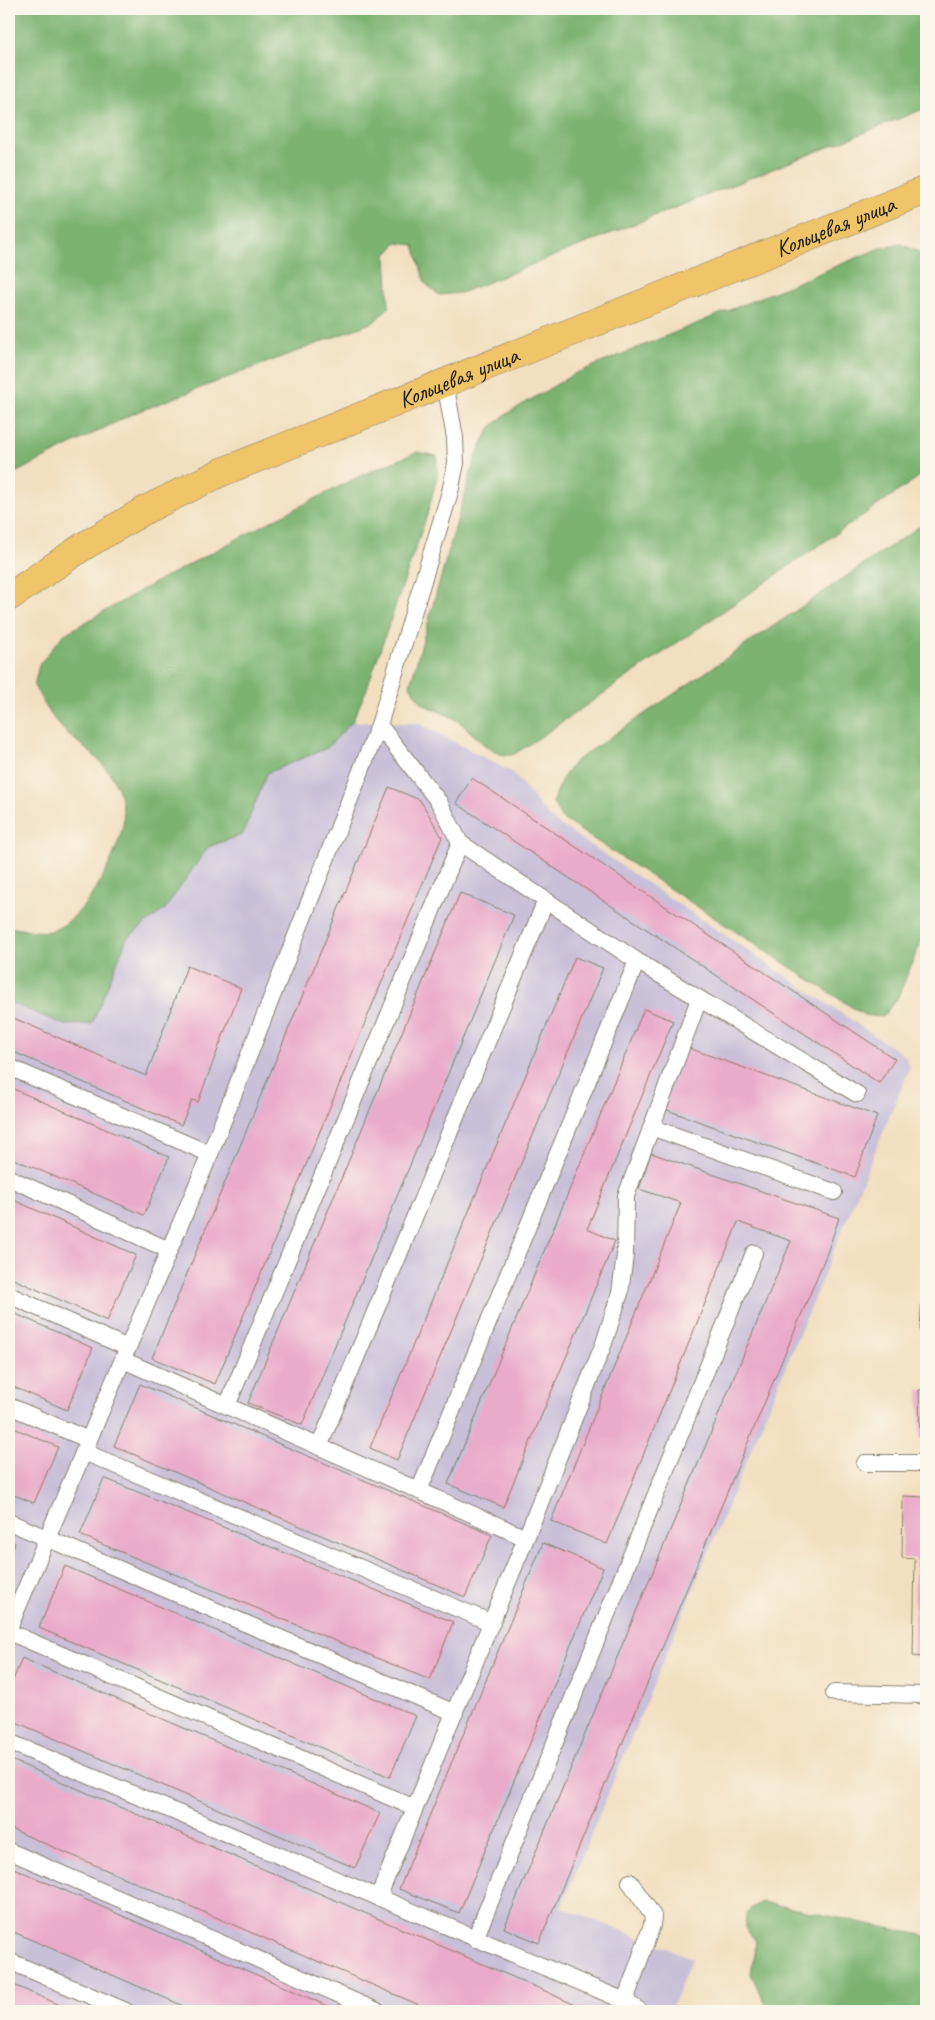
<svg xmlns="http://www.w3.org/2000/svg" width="935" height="2020" font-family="Caveat,sans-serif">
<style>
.industrial{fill:#c8bfd8}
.forest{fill:#7bb371;stroke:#4c6846}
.building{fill:#eaabca}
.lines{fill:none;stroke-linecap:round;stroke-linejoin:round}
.lane-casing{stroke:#877e6e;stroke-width:18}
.highway-casing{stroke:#877e6e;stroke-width:29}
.lane{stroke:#fff;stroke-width:16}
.highway{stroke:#f0c469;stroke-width:28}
.labels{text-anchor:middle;stroke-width:4.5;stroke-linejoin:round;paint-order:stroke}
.street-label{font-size:24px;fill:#1c1c1c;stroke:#fbf7ec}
</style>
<rect width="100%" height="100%" fill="#fbf7ec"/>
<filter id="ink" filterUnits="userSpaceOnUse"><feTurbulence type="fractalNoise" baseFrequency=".02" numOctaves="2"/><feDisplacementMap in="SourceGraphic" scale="10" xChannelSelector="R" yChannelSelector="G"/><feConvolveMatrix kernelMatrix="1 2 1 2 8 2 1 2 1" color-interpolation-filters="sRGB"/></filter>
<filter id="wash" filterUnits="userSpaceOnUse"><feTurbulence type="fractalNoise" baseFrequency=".0096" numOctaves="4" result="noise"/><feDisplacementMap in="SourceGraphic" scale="20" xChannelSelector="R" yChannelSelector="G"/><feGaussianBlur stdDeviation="1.12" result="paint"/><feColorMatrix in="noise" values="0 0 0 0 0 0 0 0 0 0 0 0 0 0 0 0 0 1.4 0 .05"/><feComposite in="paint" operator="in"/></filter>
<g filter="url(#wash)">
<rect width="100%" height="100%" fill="#f2dfc0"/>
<path class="industrial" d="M352 722 418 723 512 772 550 818 905 1056 910 1067 561 1907 692 1958 670 2011H9V1002L65 1025 92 1024 127 938 165 909 208 847 243 834 267 772 327 748Z"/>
<path class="forest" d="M9 9H926V108L461 293 439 295 425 283 414 245 397 243 386 255 389 307 374 322 132 414 9 476Z
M901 244 918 252 926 269V472L524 748C520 750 515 755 510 755 489 757 474 732 458 721 436 706 424 714 410 685L476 455 490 428 505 415 574 374 878 249Z
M417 452 437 456V477L427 515 366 691 352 722 327 748 267 773 243 834 208 847 165 909 127 938 92 1024 65 1025 9 1002V927C20 929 44 934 54 930 87 917 116 858 123 825 125 816 121 793 116 784 104 758 77 745 59 725 49 714 42 699 34 686L39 665 63 635 154 583 277 518 362 475Z
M926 522V930L897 999 882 1017 864 1015 561 818 553 802 561 781 574 762Z
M763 1902 926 1936V2011H769L751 1974 756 1941 745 1928C745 1912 749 1907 763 1902Z"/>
<g id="blocks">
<path class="building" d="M472 778 895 1059 879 1083 456 803Z
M389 787 420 800 442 837 215 1384 152 1358Z
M460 893 514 915 302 1425 248 1403Z
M575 957 603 968 397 1460 370 1448Z
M187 966 241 988 198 1102 192 1100 181 1125 9 1050V1016L146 1076Z
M644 1009 673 1021 587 1229 615 1241 503 1507 448 1484Z
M686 1047 877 1116 855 1177 664 1109Z
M9 1087 169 1157 144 1215 9 1157Z
M651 1153 839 1218 827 1253 539 1943 504 1928 791 1241 738 1222 607 1544 551 1521 681 1203 639 1189Z
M9 1198 136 1255 107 1321 9 1277Z
M924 1257H926V1331L920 1330Z
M9 1311 93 1348 67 1410 9 1385Z
M140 1384 492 1535 465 1597 114 1446Z
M919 1390H926V1438H920Z
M9 1426 58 1447 34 1503 9 1493Z
M104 1478 453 1622 430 1680 80 1535Z
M903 1496 926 1497V1657L913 1656 915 1559 902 1558Z
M9 1541 15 1543 9 1558Z
M543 1543 603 1568 459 1913 399 1889Z
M65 1566 416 1716 390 1777 39 1628Z
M22 1658 380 1813 355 1868 9 1719V1690Z
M9 1759 545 1991 588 2011H433L9 1828Z
M9 1866 339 2011H195L9 1930Z
M9 1983 74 2011H9Z"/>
</g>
</g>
<g filter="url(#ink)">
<use href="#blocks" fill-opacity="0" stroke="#877e6e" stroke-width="1"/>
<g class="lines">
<g class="lane-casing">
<path id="lane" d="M379 725 439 802 460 843 637 961 857 1094
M9 1067 210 1154
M651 1127 834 1192
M9 1178 169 1250
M9 1295 128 1348
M123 1360 526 1538 604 1343 620 1293 625 1255 626 1196 699 999
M9 1406 89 1440
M227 1406 460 843
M319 1447 546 900
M84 1452 492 1623
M865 1463H926
M419 1491 637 961
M9 1522 455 1713
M9 1628 210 1154 379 725 450 492 456 463 455 438 445 382
M9 1632 415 1808
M834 1693 926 1695
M9 1742 625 2001 640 2011
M9 1851 377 2011
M378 1898 526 1538
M475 1939 754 1253
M9 1961 126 2011
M625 2001 652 1925 653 1916 630 1882"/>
</g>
<g class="highway-casing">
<g id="highway">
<path id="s1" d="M9 597 84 546 147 509 222 472 926 190"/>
</g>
</g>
<use href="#lane" class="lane"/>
<use href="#highway" class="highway"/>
</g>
</g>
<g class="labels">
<g class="street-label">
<text dy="8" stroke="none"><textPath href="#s1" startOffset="908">Кольцевая улица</textPath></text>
<text dy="8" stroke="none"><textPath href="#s1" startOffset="502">Кольцевая улица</textPath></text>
</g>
</g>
<rect width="935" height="2020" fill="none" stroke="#fbf7ec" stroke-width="30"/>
</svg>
